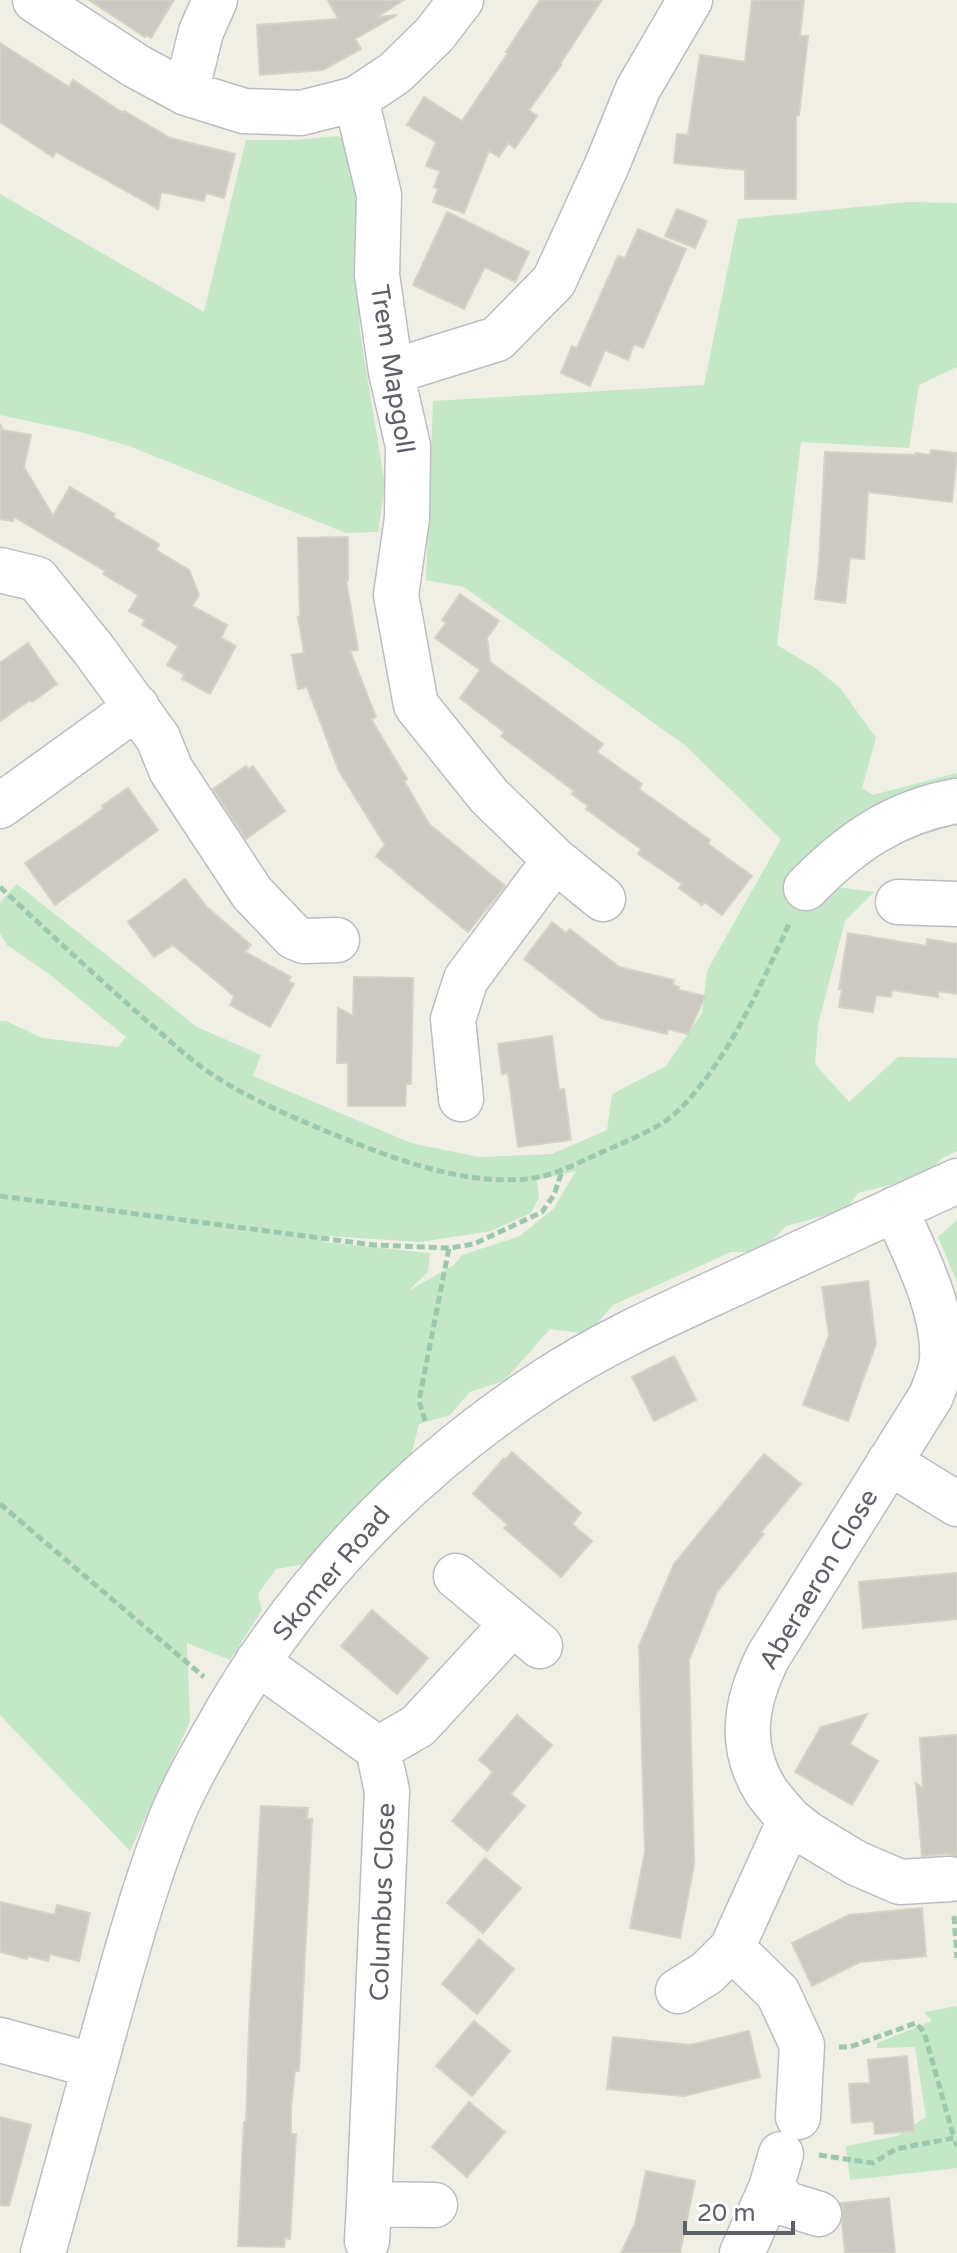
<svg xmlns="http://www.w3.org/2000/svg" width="957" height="2253" font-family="'Varela Round',sans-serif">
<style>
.green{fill:#c3e7c7;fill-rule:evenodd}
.building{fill:#ccc9c3;stroke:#d5d2c5;stroke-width:2}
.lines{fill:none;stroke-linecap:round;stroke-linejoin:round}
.minor-casing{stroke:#bbbdc2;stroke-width:47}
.path{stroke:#9cc8ae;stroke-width:5;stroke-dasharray:8 4;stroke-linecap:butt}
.minor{stroke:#fff;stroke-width:44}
.labels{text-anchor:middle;stroke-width:6;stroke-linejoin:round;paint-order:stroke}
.street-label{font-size:26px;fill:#5e6167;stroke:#fff}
</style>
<rect width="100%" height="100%" fill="#f0efe6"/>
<path class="green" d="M339 136 354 150 362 210 357 273 360 332 385 485 378 532 346 533 129 446 80 432 0 415V194L204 312 246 140H295Z
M908 202 957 203V367L919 385 909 448 801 442 777 645 817 669 841 689 876 738 862 788 873 795 957 773V793L815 884 874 892 845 921 818 1025 815 1064 849 1102 898 1057 957 1058V1151L941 1159 926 1176 858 1193 845 1210 786 1226 761 1252H731L613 1305 588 1334 550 1329 504 1381 470 1392 450 1415 419 1424 406 1476 364 1499 312 1563 276 1569 258 1594 262 1610 230 1660 187 1643 190 1722 130 1851 0 1715V1021H6L42 1038 118 1047 126 1037 49 974 7 945 0 933V902L17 884 197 1027 261 1055 253 1076 411 1143 479 1157 552 1154 607 1130 612 1094 666 1066 702 1013 707 971 781 839 686 746 464 587 426 580 433 401 704 385 738 219ZM576 1171 554 1208 520 1236 462 1255 454 1265 408 1291 428 1272 430 1253 323 1242 329 1236 420 1242 491 1231 531 1213 539 1198 537 1180Z
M957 1220V1282L938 1237Z
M957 2006V2168L850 2180 846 2146 897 2136 926 2117 915 2047 877 2048V2043L932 2021 924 2012Z"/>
<path class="building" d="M89 0H174L151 38 146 35 145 37Z
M328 0H404L377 17 397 15 355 39 361 49 323 70 260 75 257 25 338 19Z
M540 0H602L560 64 561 65 529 110 537 116 515 148 508 143 499 157 489 151 464 213 433 202 438 189 434 187 440 171 426 166 436 142 407 125 424 97 462 121 508 53 506 52Z
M752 0H804L800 36H808L799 115H796V199H745V170L674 163 677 134 688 135 700 55 745 62Z
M0 43 69 87 73 80 123 113 124 111 170 138 235 154 224 198 206 193 204 201 161 192 158 209 56 152 53 157 0 122Z
M677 209 707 221 695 248 665 236Z
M447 212 529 252 515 282 485 267 464 309 413 285Z
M638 229 686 249 643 348 634 344 628 360 605 350 590 386 561 373 572 346 577 348 618 256 625 258Z
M0 424 3 430 31 435 24 467 53 516 70 487 115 514 113 517 159 544 156 550 189 570 199 595 192 606 227 625 221 638 236 646 210 694 182 679 184 674 167 665 178 646 142 625 145 620 129 611 138 595 103 574 105 571 14 517 13 521 0 519Z
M931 450 957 453 952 502 868 492 864 559 850 558 845 603 815 599 819 564 825 452 916 455V453L930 455Z
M348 537V580H346L358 650 350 651 376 717 371 719 407 779 404 781 429 824 505 886 468 932 376 856 385 845 339 771 307 687 298 689 292 655 304 653 298 617H300L298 538Z
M460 594 499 621 487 638 490 662 603 744 597 752 642 784 639 789 710 840 708 844 752 876 722 915 704 902 702 905 679 888 682 884 638 854 641 849 586 809 588 806 572 794 574 791 501 736 504 732 460 698 480 670 435 638 446 623 442 620Z
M28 643 57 684 32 702 30 700 0 721V663Z
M246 766 248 769 253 766 285 811 246 839 213 789Z
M128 788 158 830 55 905 25 863 81 825 104 808 102 806Z
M185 879 207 907 251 945 245 952 291 977 288 981 294 984 270 1027 230 1005 234 996 173 945 154 957 128 922Z
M552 922 566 933 570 929 619 967 674 980 673 985 679 987 678 990 705 996 688 1034 668 1029 667 1034 601 1018 524 959Z
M848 933 926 946 927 939 957 944V994L938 991V997L892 990 891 997 876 995 873 1012 839 1007 842 989H839Z
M354 977 413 978 411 1084H406L405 1106H348V1063H337L338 1008 353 1016Z
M552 1036 559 1090 564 1089 571 1140 518 1147 508 1073 502 1074 498 1044Z
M868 1281 876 1344 848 1421 803 1405 829 1335 822 1287Z
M674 1356 696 1400 654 1421 632 1377Z
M512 1452 581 1513 572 1524 592 1541 561 1577 504 1528 508 1525 473 1494 504 1458 506 1459Z
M764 1454 801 1484 761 1532 764 1534 717 1592 689 1660 694 1865 680 1938 630 1928 645 1852 639 1646 674 1564Z
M957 1573V1619L863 1628 859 1582Z
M372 1610 428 1658 397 1694 341 1646Z
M867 1714 850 1744 878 1761 852 1805 795 1772 821 1727Z
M517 1715 552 1745 511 1794 525 1806 487 1851 452 1821 493 1772 479 1760Z
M957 1735V1856L948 1854 922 1856 916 1783 923 1788 920 1738Z
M261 1806 308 1808 307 1819H312L299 2071H295L291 2106V2134H296L290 2239 285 2238 284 2247 238 2246 244 2122H246L249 2028Z
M485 1858 521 1888 483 1933 447 1903Z
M0 1902 55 1915 57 1905 90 1913 79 1961 50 1954 48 1961 28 1956 27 1959 0 1952Z
M922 1908 926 1956 860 1962 812 1986 792 1943 849 1915Z
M479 1939 514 1969 477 2014 442 1984Z
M474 2021 510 2051 472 2096 436 2066Z
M749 2031 760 2077 684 2096 607 2089 613 2037 690 2045Z
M907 2056 914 2131 875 2134 874 2121 852 2123 849 2084 870 2083 868 2060Z
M469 2102 505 2132 467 2177 432 2147Z
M0 2117 31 2125 9 2206 0 2205Z
M646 2171 695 2181 680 2253H621L635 2224Z
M889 2198 895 2253H845L842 2223 843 2209 841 2203Z"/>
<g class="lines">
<g class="minor-casing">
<path id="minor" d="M35 0 136 66 186 93 244 111 301 113 356 99 395 73 434 35 461 0
M186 93 201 32 215 0
M356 99 379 195 377 275 391 372 408 446 407 518 396 595 416 705 489 796 555 860 603 899
M391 372 497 339 554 281 607 165 638 89 690 0
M0 570 37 579 94 650 158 738 171 770 252 893 294 937 304 941 337 940
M0 806 137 707
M806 888C850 843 894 812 957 801
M898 902 957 904
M461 1099 453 1019 466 979 555 860
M889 1462 957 1504
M456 1576 540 1646
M257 1662 378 1749 387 1791 369 2204
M378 1749 418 1726 512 1624
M790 1820 808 1834 856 1863 900 1882 950 1879
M732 1948 778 1993 802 2045 798 2117
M678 1991 707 1973 732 1948 790 1820C782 1811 773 1801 766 1791 737 1745 746 1700 769 1655L931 1396C935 1384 941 1373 942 1360 945 1310 915 1253 895 1209
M0 2040 95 2066
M771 2188 787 2204 819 2214
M367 2241 369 2204 435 2205
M43 2253C66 2171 88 2089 111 2007 129 1944 146 1881 170 1821 183 1788 201 1757 218 1727 297 1586 410 1469 545 1381 601 1344 664 1316 725 1288 802 1252 880 1216 957 1181
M742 2253 771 2188 781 2154"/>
</g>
<path class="path" d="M0 887C49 933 98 978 148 1022 165 1036 181 1052 199 1065 238 1094 283 1113 328 1132 389 1157 459 1185 526 1179 552 1177 577 1163 600 1153 624 1142 662 1128 680 1109 731 1056 759 988 790 922
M0 1196 374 1245 449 1248 474 1244 542 1212 554 1195 562 1171
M425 1421 419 1401 449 1248
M0 1504 204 1677
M954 1916 957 1958
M839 2047H850L916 2023 924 2032 954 2138
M819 2155 873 2163 896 2149 954 2138 957 2146"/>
<use href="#minor" class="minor"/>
</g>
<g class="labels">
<g class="street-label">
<text transform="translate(393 369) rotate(81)" y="9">Trem Mapgoll</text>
<text transform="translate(331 1573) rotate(-50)" y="9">Skomer Road</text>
<text transform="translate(818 1579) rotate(-59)" y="9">Aberaeron Close</text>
<text transform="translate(382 1902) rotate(-88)" y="9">Columbus Close</text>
</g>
</g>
<path d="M685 2221v12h108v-12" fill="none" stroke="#5e6167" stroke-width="4"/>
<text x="697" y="2221" font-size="24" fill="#5e6167" stroke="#ffffff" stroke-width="6" paint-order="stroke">20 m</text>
</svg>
